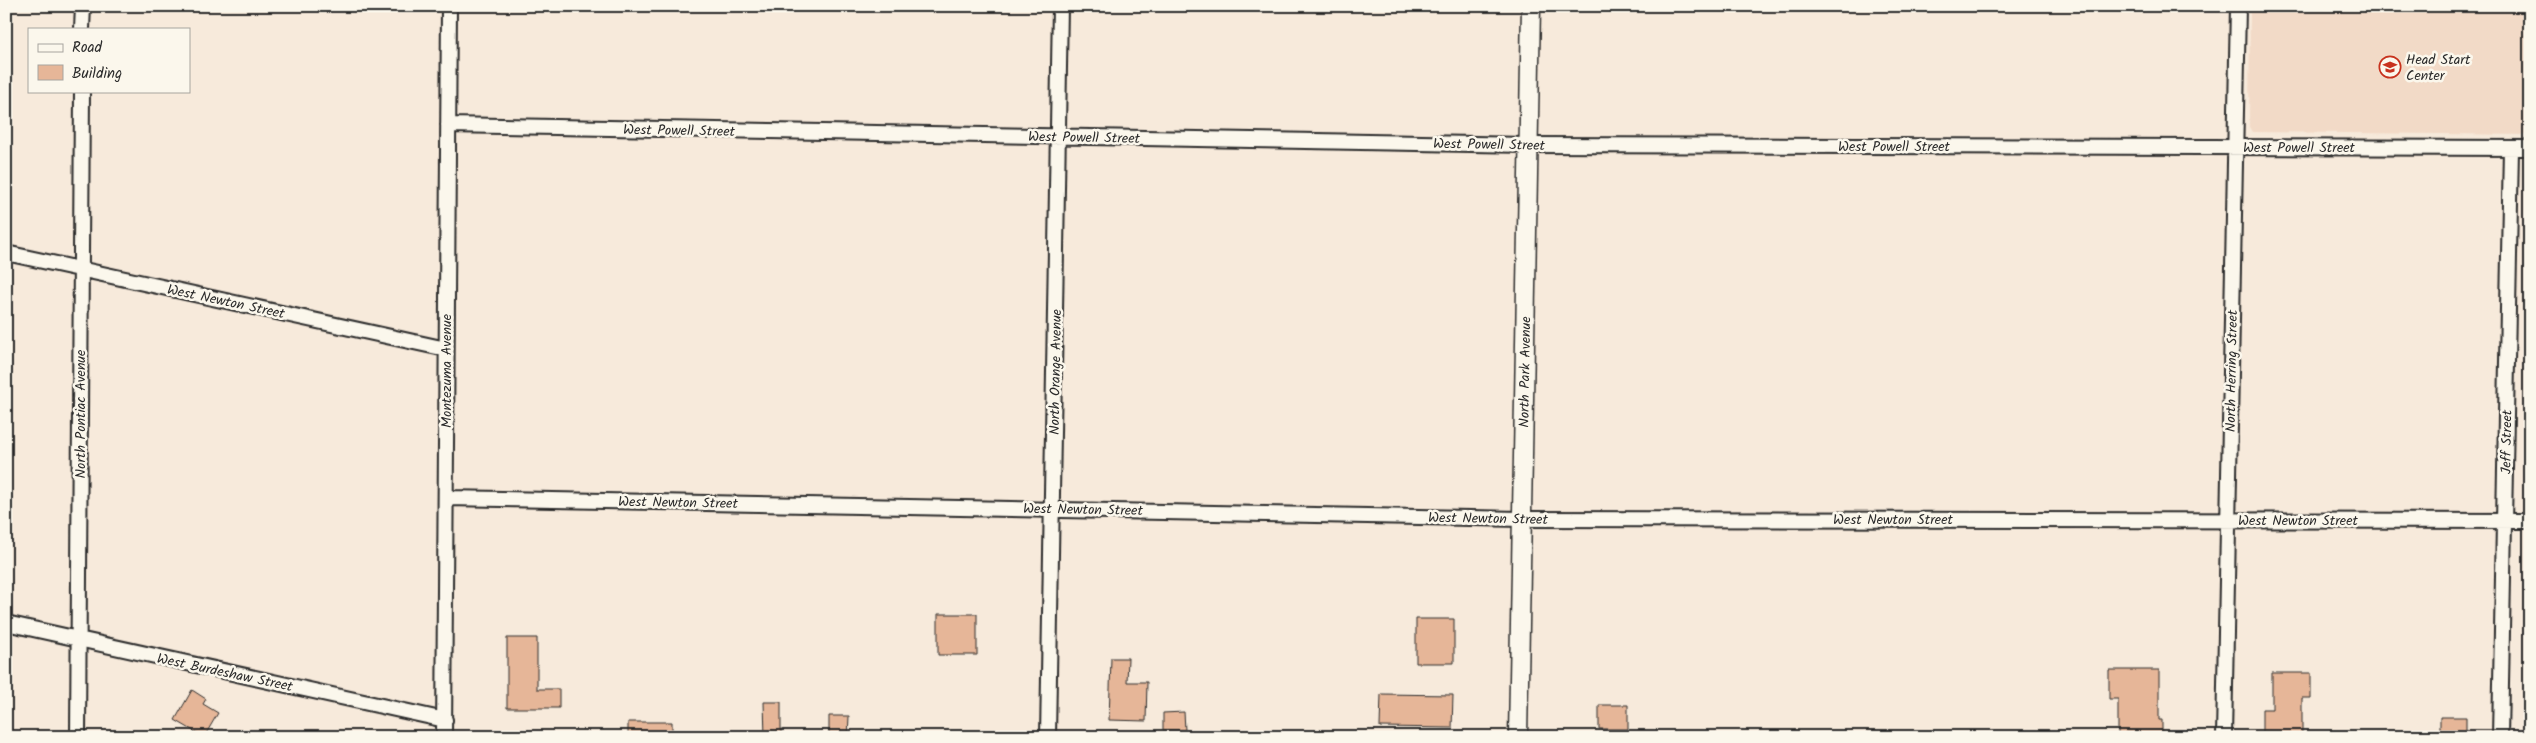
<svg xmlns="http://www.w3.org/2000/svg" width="2536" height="743" font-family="Kalam,sans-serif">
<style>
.built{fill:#f2dac7}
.building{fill:#e6b698;stroke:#2b2b2b}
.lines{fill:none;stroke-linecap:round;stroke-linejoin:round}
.minor-casing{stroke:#2b2b2b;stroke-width:18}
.tertiary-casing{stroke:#2b2b2b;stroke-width:21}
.minor{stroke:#fbf7ec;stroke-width:14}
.tertiary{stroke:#fbf7ec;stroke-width:18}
.labels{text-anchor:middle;stroke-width:5;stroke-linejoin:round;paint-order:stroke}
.poi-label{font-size:14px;fill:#2b2b2b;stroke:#fbf7ec;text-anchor:start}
.street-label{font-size:14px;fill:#2b2b2b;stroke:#fbf7ec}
</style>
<rect width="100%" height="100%" fill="#f7eadb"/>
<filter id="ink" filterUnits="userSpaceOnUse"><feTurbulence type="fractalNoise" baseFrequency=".02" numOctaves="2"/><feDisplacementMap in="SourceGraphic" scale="10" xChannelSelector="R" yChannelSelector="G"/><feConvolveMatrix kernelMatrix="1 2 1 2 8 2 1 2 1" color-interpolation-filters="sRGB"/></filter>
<g filter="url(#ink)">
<path class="built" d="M2250 6H2530V135L2252 132 2249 127Z"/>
<path class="building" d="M938 614H977V655H938Z
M1416 619H1454V663H1416Z
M507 638H537V689H559V708H507Z
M1111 658H1128L1127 682H1147L1146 721 1109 720Z
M2109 670H2159V720H2162V737H2118V699H2109Z
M2272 673H2311V698H2302V737H2262V709H2272Z
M192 690 206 699 203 704 218 713 204 737 175 720Z
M1381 694 1453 695 1452 728 1380 727Z
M764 702H781V737H765Z
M1599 705H1628V729H1599Z
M1184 712 1185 730H1163V713Z
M829 716H849L848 737H829Z
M2440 717H2466V737H2440Z
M628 722H672V737H628Z"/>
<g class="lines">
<g class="minor-casing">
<path id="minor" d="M82 29 83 6
M448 125 1527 145 2530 148
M6 253 446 349
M446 498 1522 519 2530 521
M6 623 445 720
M78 737 82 91
M444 737 449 6
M1048 737 1060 6
M2224 737 2238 6
M2500 737 2511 148"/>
</g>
<g class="tertiary-casing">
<g id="tertiary">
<path id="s1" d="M1518 737 1531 6"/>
</g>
</g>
<use href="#minor" class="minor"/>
<use href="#tertiary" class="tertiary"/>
</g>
</g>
<defs>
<g id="school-ring" transform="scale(1.125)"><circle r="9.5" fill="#fbf7ec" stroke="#c8321e" stroke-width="1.5"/><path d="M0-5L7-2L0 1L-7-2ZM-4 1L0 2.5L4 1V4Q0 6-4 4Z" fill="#c8321e"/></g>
</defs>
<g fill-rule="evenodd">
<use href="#school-ring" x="2390" y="67"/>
</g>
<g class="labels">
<g class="poi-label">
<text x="2406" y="64">Head Start<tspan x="2406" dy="16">Center</tspan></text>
</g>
<g class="street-label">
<text transform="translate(679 130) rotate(1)" y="5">West Powell Street</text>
<text transform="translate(1084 137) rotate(1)" y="5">West Powell Street</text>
<text transform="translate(1489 144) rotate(1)" y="5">West Powell Street</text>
<text x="1894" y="151">West Powell Street</text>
<text x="2299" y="152">West Powell Street</text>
<text transform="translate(226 301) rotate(12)" y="5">West Newton Street</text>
<text transform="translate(446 371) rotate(-90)" y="5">Montezuma Avenue</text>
<text dy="5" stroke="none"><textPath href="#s1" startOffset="365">North Park Avenue</textPath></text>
<text transform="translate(2231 371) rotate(-89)" y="5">North Herring Street</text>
<text transform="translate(1055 372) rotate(-89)" y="5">North Orange Avenue</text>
<text transform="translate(80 414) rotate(-90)" y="5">North Pontiac Avenue</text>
<text transform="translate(2506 442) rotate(-89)" y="5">Jeff Street</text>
<text transform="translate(678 502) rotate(1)" y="5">West Newton Street</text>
<text transform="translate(1083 509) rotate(1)" y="5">West Newton Street</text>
<text transform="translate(1488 518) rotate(1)" y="5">West Newton Street</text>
<text x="1893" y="524">West Newton Street</text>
<text x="2298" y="525">West Newton Street</text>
<text transform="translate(225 672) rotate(12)" y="5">West Burdeshaw Street</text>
</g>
</g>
<rect width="2536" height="743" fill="none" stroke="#fbf7ec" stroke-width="25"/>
<rect x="12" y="12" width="2511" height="718" fill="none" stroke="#2b2b2b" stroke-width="2" filter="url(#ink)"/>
<rect x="28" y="28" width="162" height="65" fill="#fbf7ec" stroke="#a8a59f"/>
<rect x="38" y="44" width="25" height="8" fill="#fbf7ec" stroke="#a8a59f"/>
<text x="72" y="52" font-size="15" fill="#2b2b2b">Road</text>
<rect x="38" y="65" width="25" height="15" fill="#e6b698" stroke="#a8a59f"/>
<text x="72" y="78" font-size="15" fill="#2b2b2b">Building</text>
</svg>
